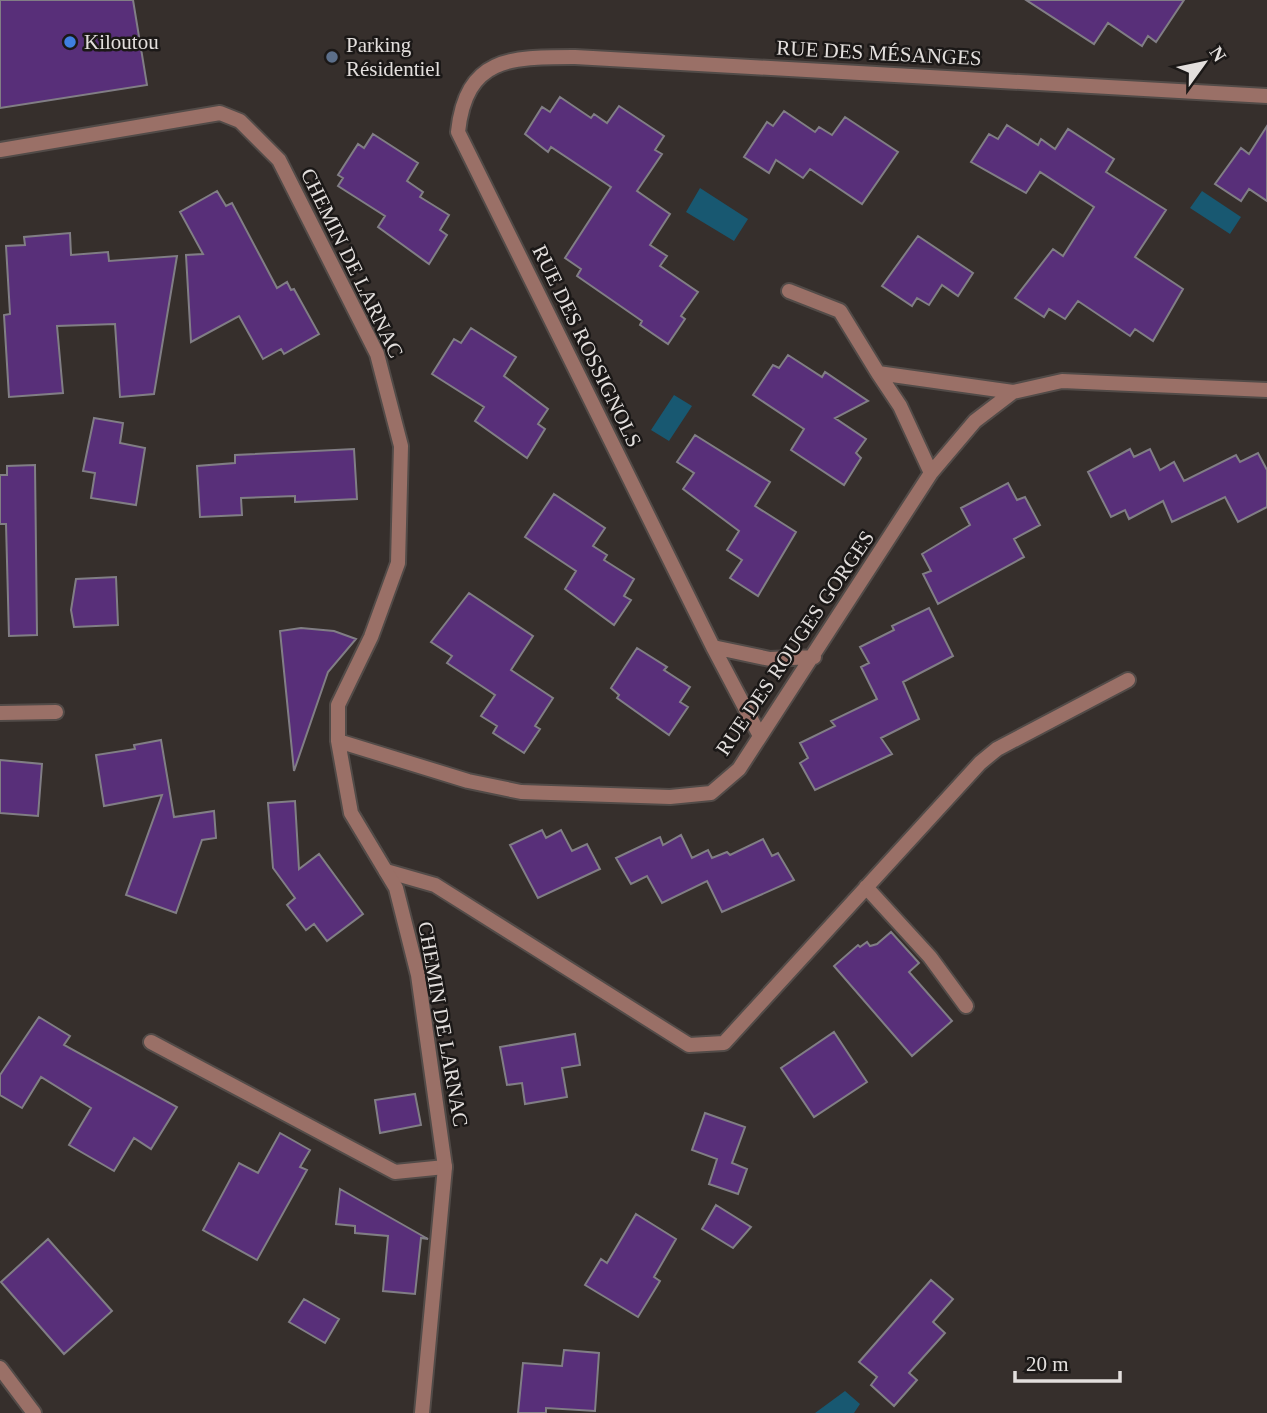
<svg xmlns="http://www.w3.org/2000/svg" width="1267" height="1413" font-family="'Times New Roman',serif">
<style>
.water{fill:#185871}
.building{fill:#582f79;stroke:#817e85;stroke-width:2}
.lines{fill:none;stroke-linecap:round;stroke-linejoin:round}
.service-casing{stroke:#524b48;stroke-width:18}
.minor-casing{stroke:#524b48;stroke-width:18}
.service{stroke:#9a7067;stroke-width:14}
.minor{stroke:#9a7067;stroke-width:14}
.shop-dot{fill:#3f7fe0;stroke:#1b1817;stroke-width:2.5}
.service-dot{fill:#5c6f8a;stroke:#1b1817;stroke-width:2.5}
.labels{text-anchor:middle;stroke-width:5;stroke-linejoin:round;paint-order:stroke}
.poi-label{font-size:21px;fill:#e3dfdd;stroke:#1b1817;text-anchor:start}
.street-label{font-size:21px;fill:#e3dfdd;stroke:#1b1817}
</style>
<rect width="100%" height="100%" fill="#362f2c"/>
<path class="water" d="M700 188 748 219 734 241 686 212Z
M1202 191 1241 217 1230 234 1190 208Z
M674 395 692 406 669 441 651 430Z
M845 1391 860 1404 854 1413H815Z"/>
<path class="building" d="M0 0H133L147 85 0 108Z
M1026 0H1184L1156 42 1148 36 1142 46 1108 23 1094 44Z
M560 97 591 118 594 114 607 123 619 106 664 136 655 150 662 154 637 191 670 214 650 245 667 256 660 266 698 292 681 316 685 319 668 344 640 325 642 321 577 276 581 269 565 258 611 187 551 147 548 152 525 134 542 107 550 112Z
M784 111 815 132 819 127 832 135 845 117 898 152 862 204 810 169 803 178 776 160 769 173 744 157 767 122 773 126Z
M1007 125 1038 145 1041 139 1055 149 1068 129 1114 159 1106 172 1166 210 1135 257 1183 289 1153 341 1135 329 1130 336 1078 301 1065 319 1049 309 1044 317 1015 298 1053 249 1063 256 1094 207 1040 172 1026 193 971 162 989 134 998 139Z
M1267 126V201L1249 189 1241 201 1215 184 1241 148 1249 154Z
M373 134 418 163 407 181 423 192 420 197 449 215 440 230 447 235 429 264 378 227 385 216 338 186 343 178 338 175 358 144 364 148Z
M217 191 226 206 232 203 277 288 287 282 291 290 294 289 319 334 284 354 281 349 263 359 239 316 191 342 186 255 203 254 180 212Z
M70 233 71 255 108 252 109 261 177 256 154 394 120 397 115 324 57 326 63 393 9 397 4 315 10 314 6 246 25 245 24 237Z
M918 236 973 273 958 296 942 285 929 305 917 298 912 306 882 286Z
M471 328 516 357 504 376 548 409 538 424 545 429 527 458 475 421 484 407 432 374 454 339 461 343Z
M788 355 822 377 825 372 868 401 835 418 866 439 856 453 861 458 844 485 791 450 804 429 753 395 773 365 779 368Z
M94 418 123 423 120 443 145 448 136 505 91 498 95 473 83 471Z
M695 435 770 482 755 506 796 532 758 596 730 578 742 560 727 550 739 531 683 489 694 473 677 462Z
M354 449 357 499 295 502V496L241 498 242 515 200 517 197 466 235 463V455Z
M1130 449 1134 457 1150 449 1160 470 1174 462 1184 481 1236 455 1240 462 1258 453 1267 470V507L1238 522 1225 497 1172 522 1163 501 1129 519 1125 510 1111 517 1088 472Z
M35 465 37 635 9 636 6 524H0V475H7V466Z
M1008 483 1017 500 1025 497 1040 525 1014 539 1024 557 938 604 923 574 931 571 922 554 970 525 961 508Z
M554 494 605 528 593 546 607 555 604 560 634 579 624 596 631 600 614 625 565 589 576 571 525 537Z
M116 577 118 625 74 627 71 610 76 579Z
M469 593 533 636 511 670 553 698 535 726 540 729 524 753 493 733 497 726 481 716 495 695 447 663 452 656 431 642Z
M929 608 953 656 903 682 919 719 881 738 892 754 815 790 800 763 808 758 800 743 835 726 831 721 877 699 861 667 869 663 860 647 894 630 892 626Z
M301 628 334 631 356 639 328 672 294 771 280 631Z
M637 648 667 667 664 670 690 687 680 702 688 707 669 735 617 698 619 695 611 688Z
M161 740 174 817 214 811 216 838 202 840 176 913 126 895 162 795 104 806 96 755 135 749 134 745Z
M0 760 42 764 38 816 0 813Z
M295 801 299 869 319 854 363 914 327 941 314 924 306 930 287 905 295 898 273 868 268 803Z
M542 830 546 838 561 830 572 851 587 844 600 869 538 898 510 845Z
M681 835 692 858 708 850 712 858 727 852 730 855 763 839 772 856 778 853 794 880 722 912 707 881 662 903 647 876 631 884 616 858 660 837 663 845Z
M891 932 919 963 909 972 952 1021 912 1056 834 966 858 945 860 947 867 942 870 946 877 944Z
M39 1017 70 1036 64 1045 177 1107 151 1149 134 1138 114 1171 69 1145 91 1108 41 1077 22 1108 0 1095V1075Z
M834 1032 867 1082 814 1117 781 1068Z
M575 1034 580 1065 562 1068 567 1097 525 1104 522 1083 507 1085 500 1047Z
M415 1094 421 1125 380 1133 375 1100Z
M705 1113 745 1127 732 1163 747 1169 738 1194 709 1184 717 1159 692 1150Z
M280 1133 310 1150 300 1167 307 1170 257 1260 203 1230 239 1163 258 1173Z
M340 1189 428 1239 421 1238 415 1294 383 1291 388 1236 355 1233V1226L336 1224Z
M716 1205 751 1227 733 1248 702 1229Z
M636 1214 676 1239 654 1277 660 1281 638 1317 585 1285 601 1259 607 1263Z
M48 1239 112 1311 64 1354 1 1282Z
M931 1280 953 1299 933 1322 945 1333 909 1373 917 1380 894 1406 871 1385 877 1377 859 1362Z
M304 1299 339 1319 325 1343 289 1322Z
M564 1350 599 1353 595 1411 546 1408V1413H518L523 1363 562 1366Z"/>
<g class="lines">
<g class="service-casing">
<path id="service" d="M0 713 56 712
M386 871 435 885 689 1045 724 1043 980 763 997 749 1128 680
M866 887 930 957 966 1006
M151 1042 395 1172 445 1167
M0 1368 34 1413"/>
</g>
<g class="minor-casing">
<path id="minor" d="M0 150 220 113 240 121 279 160 377 354 401 446 398 563 371 637 338 705V741L351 813 396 888 418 975 445 1167 422 1413
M789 291 840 311 878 373 1013 392
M878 373 900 406 931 473
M713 647 770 659 814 657
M760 736 713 647 458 132C466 56 512 57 575 57L1267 96
M338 741 468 781 521 792 670 797 711 793 739 769 931 473 975 421 1013 392 1062 381 1267 390"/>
</g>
<use href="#service" class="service"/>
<use href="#minor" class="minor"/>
</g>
<circle class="shop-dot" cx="70" cy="42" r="7"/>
<circle class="service-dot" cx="332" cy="57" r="7"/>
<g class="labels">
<g class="poi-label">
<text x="84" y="49">Kiloutou</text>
<text x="346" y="52">Parking<tspan x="346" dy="24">Résidentiel</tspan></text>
</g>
<g class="street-label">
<text transform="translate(879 53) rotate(3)" y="7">RUE DES MÉSANGES</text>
<text transform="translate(352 263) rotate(64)" y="7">CHEMIN DE LARNAC</text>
<text transform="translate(587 346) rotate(64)" y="7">RUE DES ROSSIGNOLS</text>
<text transform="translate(795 643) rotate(-56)" y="7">RUE DES ROUGES GORGES</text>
<text transform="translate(443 1024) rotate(80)" y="7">CHEMIN DE LARNAC</text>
</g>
</g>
<g transform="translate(1204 63) rotate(57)" stroke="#1b1817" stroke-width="5" paint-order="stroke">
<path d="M0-5L12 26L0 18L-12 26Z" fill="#e3dfdd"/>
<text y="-10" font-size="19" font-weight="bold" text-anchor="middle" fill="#e3dfdd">N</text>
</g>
<path d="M1015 1371v10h105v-10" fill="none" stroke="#e3dfdd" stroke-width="3.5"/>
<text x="1026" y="1371" font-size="21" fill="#e3dfdd" stroke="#1b1817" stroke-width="5" paint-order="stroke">20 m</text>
</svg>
